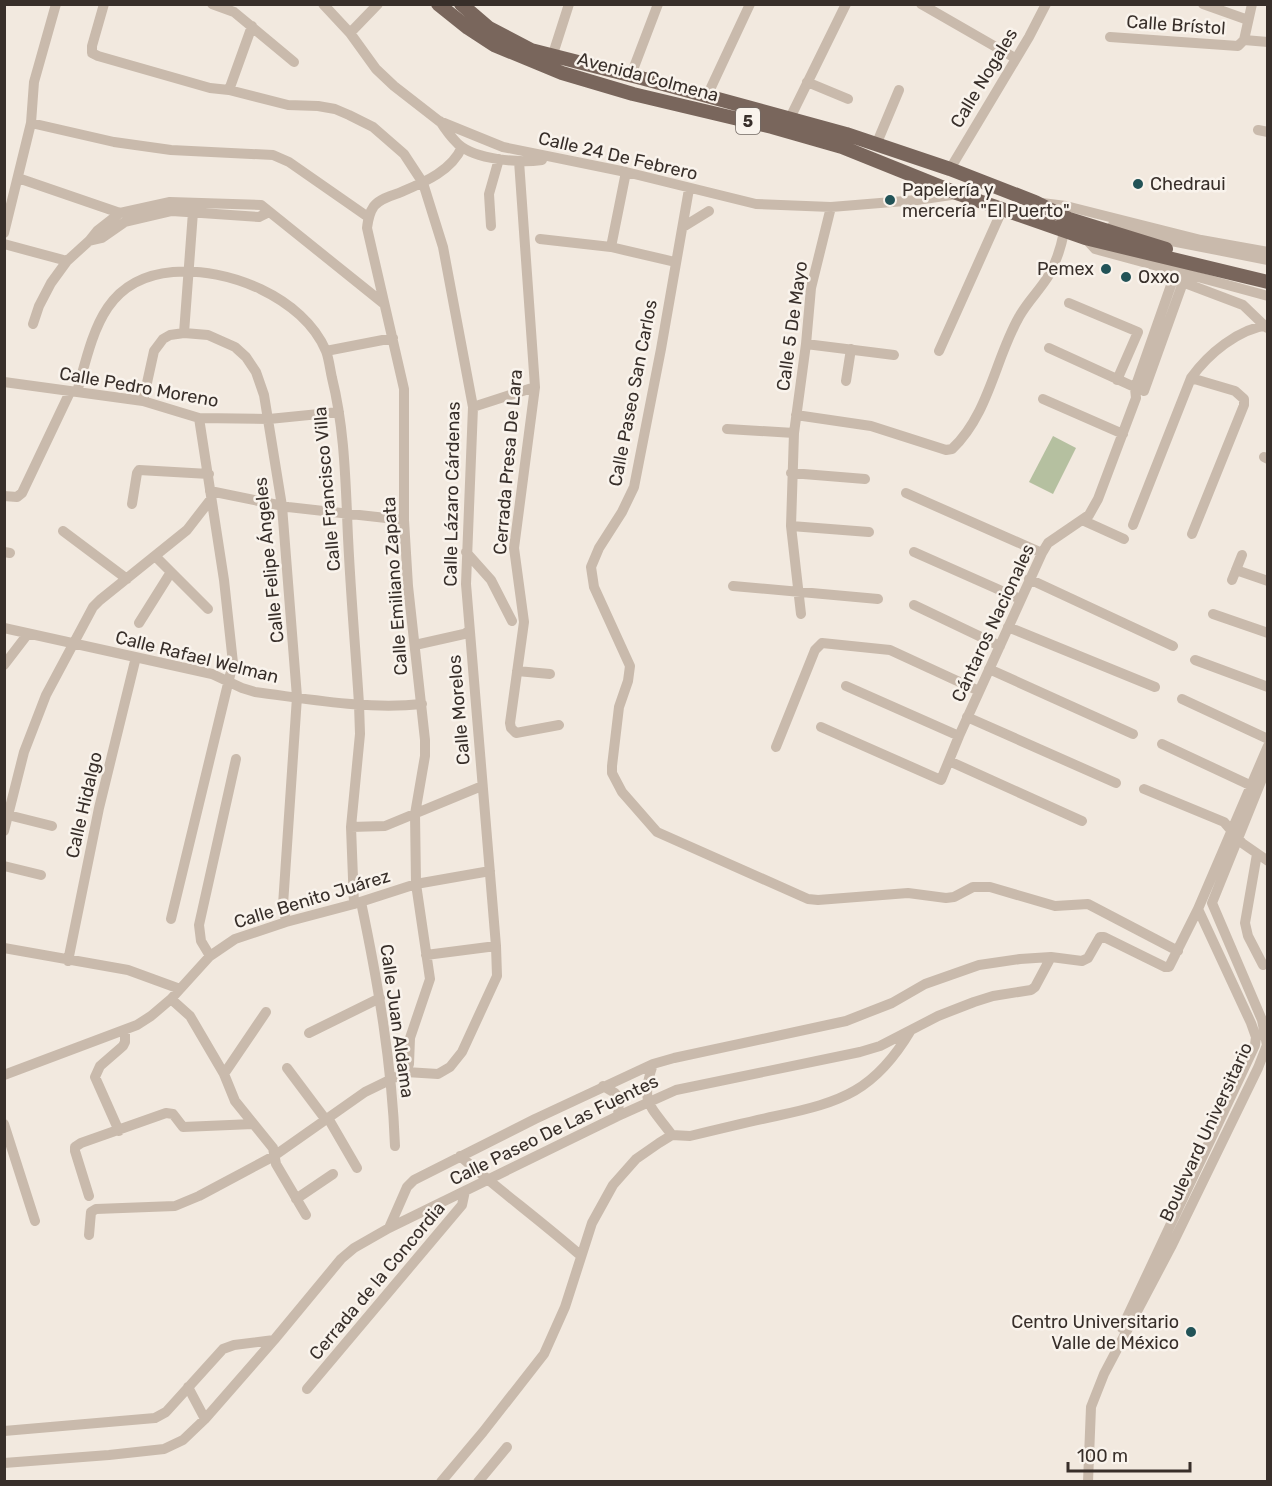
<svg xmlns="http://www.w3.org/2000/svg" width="1272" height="1486" font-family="Rubik,sans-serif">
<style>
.garden{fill:#b5c0a0}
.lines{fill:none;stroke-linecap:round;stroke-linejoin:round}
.minor{stroke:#c9baac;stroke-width:10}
.major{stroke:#79665c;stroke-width:14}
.poi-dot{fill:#225357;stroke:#f9f3ec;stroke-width:2}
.labels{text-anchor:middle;stroke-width:5;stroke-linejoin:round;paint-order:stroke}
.shield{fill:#f9f3ec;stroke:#726a64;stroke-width:1.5}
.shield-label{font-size:16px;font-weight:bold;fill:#382f2a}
.street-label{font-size:18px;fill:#382f2a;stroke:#f9f3ec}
.poi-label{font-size:18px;fill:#382f2a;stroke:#f9f3ec;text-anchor:start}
</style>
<rect width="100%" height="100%" fill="#f2e9df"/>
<path class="garden" d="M1053 436 1076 448 1053 494 1029 482Z"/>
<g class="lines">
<path class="minor" d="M212 4 234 12 294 62
M323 4 350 33 376 69 394 86 439 121 503 147 626 172 756 204 831 207 917 200 958 194
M921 4 1015 58
M1203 4 1248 20
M350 33 378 4
M1110 37 1238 46 1244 40 1252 4
M1244 40 1268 42
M552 57 569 4
M631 75 658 4
M807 82 848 99
M229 90 252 26
M707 96 750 4
M790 118 846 4
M440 121C445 129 451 137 458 144 476 160 519 163 542 160
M31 123 114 142 171 150 273 155 289 162 368 217
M1258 130 1268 132
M876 145 899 90
M519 161 535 387 514 548 524 622 510 723 511 728 516 733 559 725
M950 169 1029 37 1046 4
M18 178 120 213
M689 189 661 349 634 487 622 512 599 548 591 567 594 587 630 666 628 681 619 707 612 766V773L622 792 657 832 808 899 818 900 908 893 946 898 954 897 973 887H990L1055 906 1088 904 1178 951
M1042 203 1066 206 1201 240 1268 252
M491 226 489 194 499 159
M1112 226 1156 238 1268 260
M683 227 709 211
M4 233 31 123 34 82 56 4
M1085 238 1095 249 1268 296
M540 239 611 247 675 262
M89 241 102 238 125 222 172 211 259 217 269 212
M4 244 67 261
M611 247 626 172
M1177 280 1243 305 1267 328
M1069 303 1138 332 1117 380
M33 324 39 306 51 283 67 261 89 241 97 231 120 213 170 202 261 205 383 303
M184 333 193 212
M806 344 894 355
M1049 348 1141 390
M326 351 393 338
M939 351 1003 208
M1191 378 1235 391 1244 399V405L1192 534
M846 381 851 349
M4 382 143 401 199 418 269 419 339 412
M1144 391 1186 274
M77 392C93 335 102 278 173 272 227 267 303 297 326 351 329 359 330 369 332 378 343 422 345 467 347 513 349 576 355 640 359 704L360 734 351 827 354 904
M1043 399 1123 434
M143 401 154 351 163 339 170 335 184 333 208 335 235 347 246 357 256 372 264 395 282 506 297 697 283 905 286 922
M473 407 535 387
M796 415 871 426 946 450 952 449C989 414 995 359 1019 317 1027 302 1040 290 1049 275 1057 261 1061 247 1064 232
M727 429 794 433
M1264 457 1268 459
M791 473 865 479
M210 491 288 507 404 520
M906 493 1042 553
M4 496 17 497 22 493 70 392
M132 504 137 473 139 470 209 474
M1082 520 1124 539
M1133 525 1191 378C1208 354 1238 329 1268 325
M791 526 869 532
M63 531 127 579
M4 552 10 553
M466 552 491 580 512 621
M914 552 1020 599
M156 557 208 609
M1236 570 1268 581
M1029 579 1173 646
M1232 580 1242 555
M733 586 878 599
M914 605 1000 646
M801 614 791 526 794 433 806 344 811 288 831 207
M1213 614 1268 633
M139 623 171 572
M1008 627 1155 687
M4 628 212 674 242 688 255 692C310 699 367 710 422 704
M415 645 464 634 469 631
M1195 660 1268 687
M4 665 27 635
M989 669 1133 734
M517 671 550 674
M846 686 959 736
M1182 699 1268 739
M967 717 1116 783
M821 727 941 780 959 736 1042 553 1048 543 1089 515 1098 499 1136 398 1135 388 1176 271
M1162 744 1254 787
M776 747 815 650 822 643 890 650 979 691
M949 761 1082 821
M1144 789 1224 822 1242 843 1268 861
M8 815 52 826
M351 827 385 826 482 786
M4 831 24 752 46 695 93 607 100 600 187 530 211 499
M1257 854 1245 923 1248 936 1263 965
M4 866 41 875
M361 902C378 983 392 1064 395 1146
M171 919 233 663 224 580 199 418
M4 948 128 970 180 989
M426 955 496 946
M210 956 201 941 199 925 236 759
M68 961 99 808 136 657
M171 999 190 1016 224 1074 235 1101 273 1148 276 1164 306 1215
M309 1033 380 998
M653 1064C640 1103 649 1104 672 1135
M287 1068 326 1120
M406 1072 409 1064 410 1038 430 979 416 884 415 814 425 756V740L408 586 404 520V389L367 228C368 220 369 213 374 206 380 199 390 196 399 193 422 183 451 172 462 147
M224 1074 266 1012
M4 1075 137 1025 151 1016 171 999 210 956 235 939 286 922 354 904 416 884 490 871
M603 1086 615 1093 619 1099 618 1116
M328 1118 357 1168
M4 1124 35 1221
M119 1131 95 1077 100 1066 123 1046 125 1042V1031
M460 1156C499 1190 541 1221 580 1255
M89 1196 75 1151V1147L81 1143 166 1113 173 1114 183 1127 253 1124
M296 1199 333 1174
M389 1228 407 1187 414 1180 535 1119 653 1064 674 1058 846 1021 892 1003 925 984 979 965 1020 959 1051 957 1082 961 1088 958 1100 937H1104L1165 967H1169L1198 909 1268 746
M89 1235 91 1212 96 1209 175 1206 199 1196 274 1156 365 1092 406 1072 438 1074 450 1067 462 1052 497 976 496 946 466 584 473 407 443 247 423 183 404 154 373 127 349 115 335 109 318 106 288 105 229 90 210 88 98 56 92 53V46L104 4
M1122 1328 1255 1045 1256 1037 1251 1023 1198 909
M188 1387 205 1419
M307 1389 462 1205 465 1191
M4 1431 155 1418 166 1412 223 1349 234 1345 274 1340
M4 1463 109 1455 164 1449 183 1440 205 1419 274 1340 341 1259 354 1248 389 1228 618 1116 676 1090 860 1052 880 1046 938 1016 974 1002 993 996 1031 990 1035 987 1051 957
M441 1482 483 1432 544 1354 565 1307 592 1223 613 1185 636 1159 659 1143 672 1135 690 1136C719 1129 748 1122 776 1116 842 1102 875 1091 911 1030
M478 1482 507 1447
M1088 1482 1091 1407 1104 1374 1171 1247 1258 1068 1267 1045 1262 1020 1212 903 1268 764"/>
<path class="major" d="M438 4 468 28 494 45 562 73 633 94 772 127 842 147 959 194 1085 238 1268 282
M461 4 489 28 531 50 641 78 846 134 950 169 1035 202 1069 219 1166 249"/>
</g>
<g class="poi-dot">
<circle cx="1138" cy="184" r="6"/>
<circle cx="890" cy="200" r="6"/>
<circle cx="1106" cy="269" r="6"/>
<circle cx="1126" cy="277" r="6"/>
<circle cx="1191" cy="1332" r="6"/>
</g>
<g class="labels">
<rect class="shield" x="736" y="108" width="24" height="26" rx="4.5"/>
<g class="shield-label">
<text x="748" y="127">5</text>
</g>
<g class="street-label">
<text transform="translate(1176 25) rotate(4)" y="6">Calle Brístol</text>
<text transform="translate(648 77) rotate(15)" y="6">Avenida Colmena</text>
<text transform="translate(984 78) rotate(-59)" y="6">Calle Nogales</text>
<text transform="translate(618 156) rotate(13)" y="6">Calle 24 De Febrero</text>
<text transform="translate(792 326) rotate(-82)" y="6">Calle 5 De Mayo</text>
<text transform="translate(139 387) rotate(10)" y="6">Calle Pedro Moreno</text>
<text transform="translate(633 393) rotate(-79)" y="6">Calle Paseo San Carlos</text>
<text transform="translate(508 462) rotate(-85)" y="6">Cerrada Presa De Lara</text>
<text transform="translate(327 489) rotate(-95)" y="6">Calle Francisco Villa</text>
<text transform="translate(452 494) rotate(-89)" y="6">Calle Lázaro Cárdenas</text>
<text transform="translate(269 560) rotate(-96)" y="6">Calle Felipe Ángeles</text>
<text transform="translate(395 586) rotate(-94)" y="6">Calle Emiliano Zapata</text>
<text transform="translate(993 623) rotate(-65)" y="6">Cántaros Nacionales</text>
<text transform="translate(197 657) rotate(14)" y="6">Calle Rafael Welman</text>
<text transform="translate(459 710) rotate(-95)" y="6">Calle Morelos</text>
<text transform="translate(84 805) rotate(-77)" y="6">Calle Hidalgo</text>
<text transform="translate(312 899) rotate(-17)" y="6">Calle Benito Juárez</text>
<text transform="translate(397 1021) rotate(82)" y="6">Calle Juan Aldama</text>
<text transform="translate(554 1130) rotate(-26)" y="6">Calle Paseo De Las Fuentes</text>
<text transform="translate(1206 1132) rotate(-65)" y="6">Boulevard Universitario</text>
<text transform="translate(377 1281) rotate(-50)" y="6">Cerrada de la Concordia</text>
</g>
<g class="poi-label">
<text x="1150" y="190">Chedraui</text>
<text x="902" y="196">Papelería y<tspan x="902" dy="21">mercería "El Puerto"</tspan></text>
<text x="1094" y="275" text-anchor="end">Pemex</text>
<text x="1138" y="283">Oxxo</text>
<text x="1179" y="1328" text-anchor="end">Centro Universitario<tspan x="1179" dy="21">Valle de México</tspan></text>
</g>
</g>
<rect width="1272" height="1486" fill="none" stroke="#382f2a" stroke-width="12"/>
<path d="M1068 1462v9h122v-9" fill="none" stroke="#382f2a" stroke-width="3"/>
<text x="1077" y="1462" font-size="18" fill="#382f2a" stroke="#f9f3ec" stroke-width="4.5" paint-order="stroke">100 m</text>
</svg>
